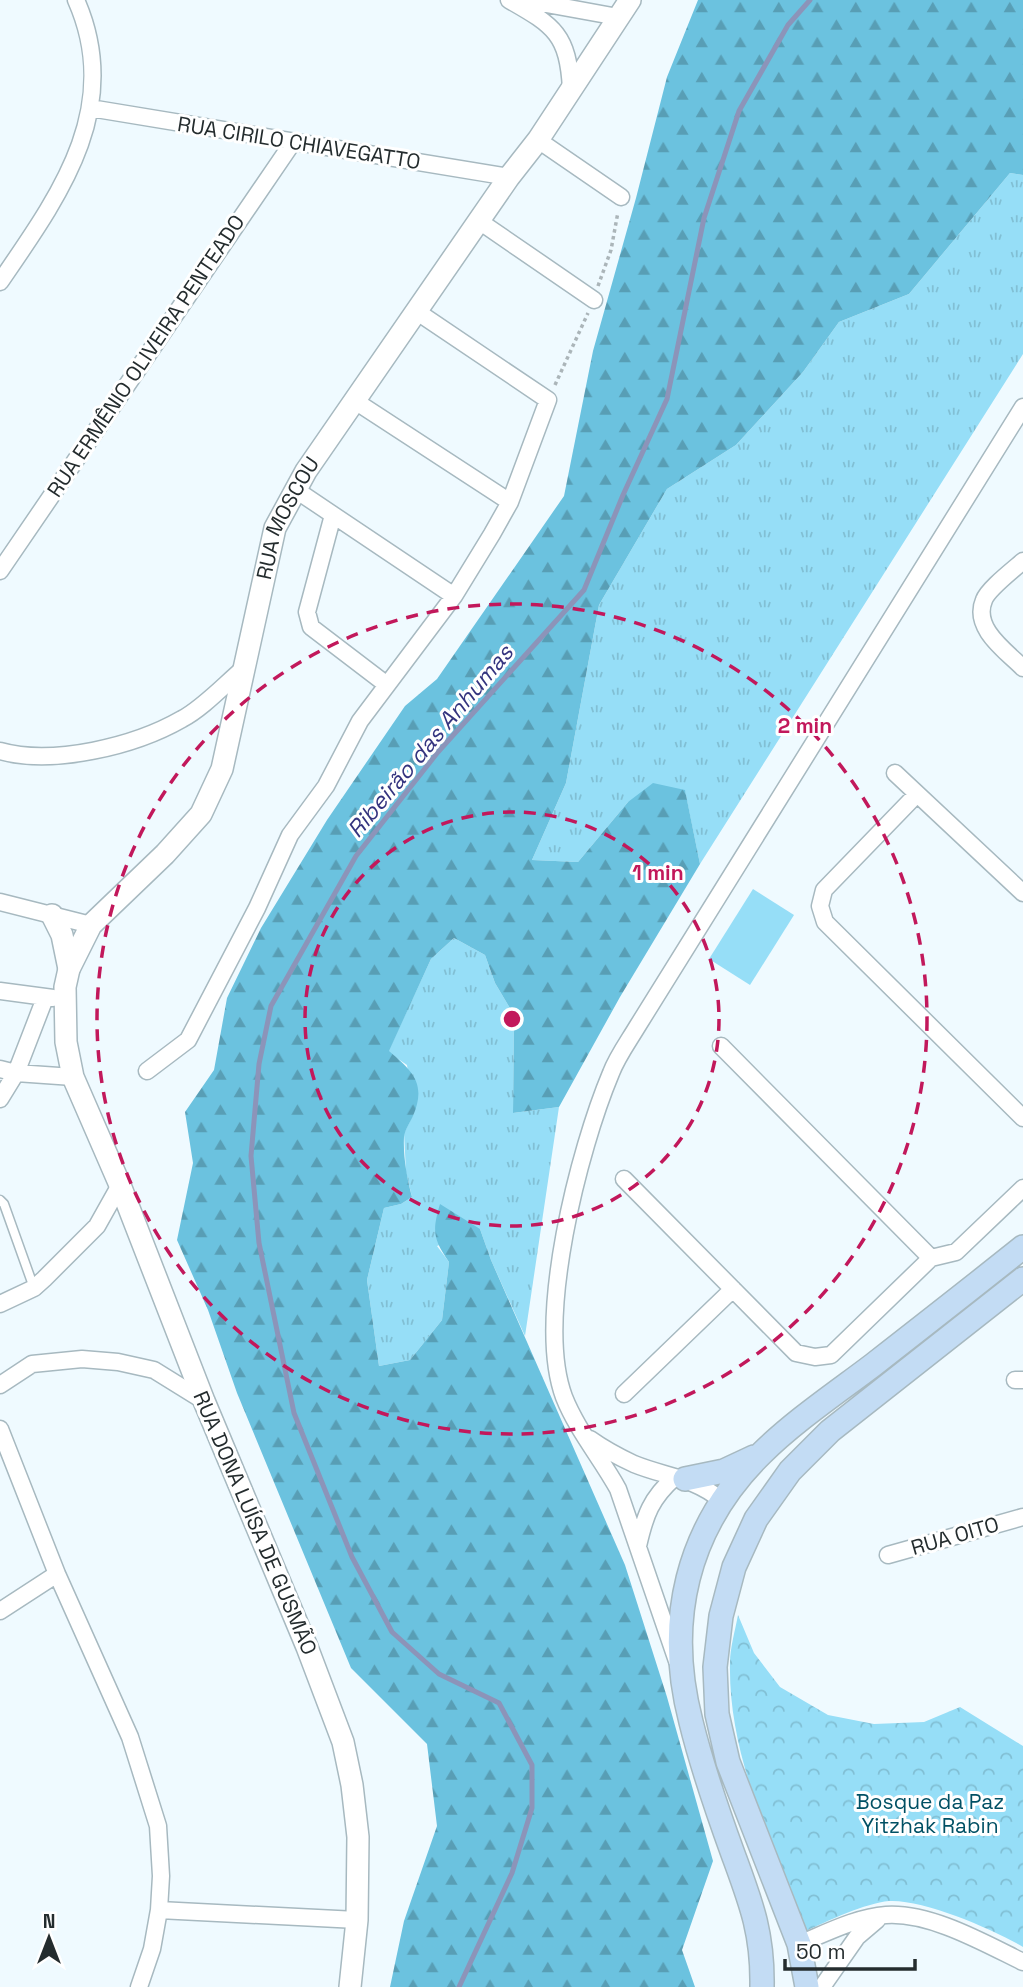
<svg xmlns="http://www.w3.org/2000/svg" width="1023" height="1987" font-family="'Space Grotesk',sans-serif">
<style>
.grass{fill:url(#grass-tufts)}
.forest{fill:url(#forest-firs)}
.park{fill:url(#park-crowns)}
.garden{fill:#96def7}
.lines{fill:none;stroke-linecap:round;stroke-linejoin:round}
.stream{stroke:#8c94b9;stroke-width:5}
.service-casing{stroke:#a7b9c0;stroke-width:11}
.minor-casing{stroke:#a7b9c0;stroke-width:19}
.tertiary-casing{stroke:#a7b9c0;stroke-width:24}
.secondary-casing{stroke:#a7b9c0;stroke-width:26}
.path{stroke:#abb5b9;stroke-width:3.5;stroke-dasharray:3.5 3.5;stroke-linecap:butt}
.service{stroke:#fff;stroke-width:8}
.minor{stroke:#fff;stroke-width:16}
.tertiary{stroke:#fff;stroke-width:21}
.secondary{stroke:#c3dcf4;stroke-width:23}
.ring{fill:none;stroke:#c2185b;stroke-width:3.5;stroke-dasharray:12 9}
.labels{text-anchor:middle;stroke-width:6;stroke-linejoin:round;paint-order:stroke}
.street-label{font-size:21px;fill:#242c2e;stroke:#fff}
.park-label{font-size:21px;fill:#005064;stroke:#fff}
.water-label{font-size:23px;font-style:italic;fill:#34347f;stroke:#fff}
.centre{fill:#c2185b;stroke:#fff;stroke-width:3.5}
.ring-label{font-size:21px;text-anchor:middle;font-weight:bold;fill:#c2185b;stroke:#fff;stroke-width:6;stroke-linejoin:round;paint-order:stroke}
</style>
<defs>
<pattern id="grass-tufts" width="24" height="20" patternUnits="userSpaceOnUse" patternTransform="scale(1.75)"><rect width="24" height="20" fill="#96def7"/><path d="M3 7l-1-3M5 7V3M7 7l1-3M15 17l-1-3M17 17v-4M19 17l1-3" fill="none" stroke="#81bfd4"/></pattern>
<pattern id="forest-firs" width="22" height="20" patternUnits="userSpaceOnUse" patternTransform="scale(1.75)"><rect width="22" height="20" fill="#6bc2df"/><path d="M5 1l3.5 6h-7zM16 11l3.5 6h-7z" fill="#589eb5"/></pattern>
<pattern id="park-crowns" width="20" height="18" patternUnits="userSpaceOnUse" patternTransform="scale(1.75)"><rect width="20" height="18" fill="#96def7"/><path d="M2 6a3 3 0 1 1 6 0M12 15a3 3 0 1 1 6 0" fill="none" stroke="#81bfd4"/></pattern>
</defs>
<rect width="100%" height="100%" fill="#effaff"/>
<path class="grass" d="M1010 173 1023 175V354L700 864 685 791 628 802 578 862 532 860 566 783 599 605 667 489 736 445 803 372 839 322 909 294Z
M454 938 485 955 495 983 514 1015 513 1113 559 1107 525 1336 491 1260 480 1229 437 1246 449 1262 442 1320 410 1360 379 1366 367 1280 384 1208 401 1204 412 1197 406 1172 404 1133 414 1113 407 1065 388 1052 431 959Z"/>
<path class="forest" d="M698 0H1023V175L1010 173 909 294 839 322 803 372 736 445 667 489 599 605 566 783 532 860 578 862 628 802 653 783 685 790 700 864 620 997 559 1107 513 1113 514 1015 495 983 485 955 454 938 431 959 389 1051C412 1071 427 1083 413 1116 410 1123 405 1129 404 1137 403 1157 407 1178 412 1197L401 1204 384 1208 367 1280 379 1366 410 1360 442 1320 449 1262C433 1239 432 1231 440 1204L480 1229 491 1260 625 1565 667 1697 713 1861 682 1950 695 1987H390L404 1921 437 1826 427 1744 351 1668 237 1393 208 1310 177 1240 193 1163 185 1112 214 1070 227 998 261 928 327 820 405 706 437 679 564 496 593 351 636 198 667 77Z"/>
<path class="park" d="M738 1615 754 1653 780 1687 828 1715 874 1724 924 1722 960 1707 1023 1746V1947C993 1929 923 1899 889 1901 866 1903 827 1921 806 1931 773 1845 728 1757 730 1663 730 1648 735 1631 738 1615Z"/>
<path class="garden" d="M753 889 794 915 750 985 709 959Z"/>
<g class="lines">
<path class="stream" d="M459 1987 512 1873 532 1808V1765L499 1703 439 1674 392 1632 352 1557 294 1413 259 1243 251 1156 259 1064 271 1006 356 856 438 752 584 590 623 495 667 399 704 218 739 111 788 25 810 0"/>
<g class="service-casing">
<path id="service" d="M0 1200 4 1204 34 1288"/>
</g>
<g class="minor-casing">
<path id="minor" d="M509 0C555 26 568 35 571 89
M524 0 618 17
M90 108 509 177
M538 140 621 197
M479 221 594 300
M0 282C59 196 124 108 76 0
M355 401 510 502
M296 490 454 596
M333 515 307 612 311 627 387 685
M1023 561C1013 570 988 589 984 600 972 628 1006 651 1023 668
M0 571 293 142
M0 751C53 766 135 746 182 719 203 708 225 684 244 668
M895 773 1023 893
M917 794 824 890 820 906 825 922 1023 1118
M0 902 91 925
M0 991 53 998
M721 1046 931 1258
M0 1069 16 1073 73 1077
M147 1071 188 1040 257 908 290 835 326 786 360 721 454 596 492 534 510 502 548 400 416 311
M0 1099 16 1073 45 998
M624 1179 796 1353 815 1357 831 1355 931 1258 956 1252 1023 1188
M0 1304 34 1288 44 1279 97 1226 120 1185
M1015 1380H1023
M0 1385 32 1364 82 1359 118 1362 154 1370 204 1401
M624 1394 733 1289
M0 1429 57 1574 130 1737 158 1826 161 1876 159 1910 152 1949 139 1987
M590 1439C604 1449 619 1457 634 1464 666 1477 693 1477 721 1500
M638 1546C645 1515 651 1498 675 1477
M888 1555 1023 1517
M0 1611 57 1574
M677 1661 618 1489C601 1458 577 1430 564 1397 535 1319 579 1149 611 1073 617 1057 628 1042 637 1027L1023 407
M159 1910 357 1920
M799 1944C826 1933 857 1917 886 1915 930 1912 984 1943 1023 1962
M822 1987 857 1937 877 1920"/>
</g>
<g class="tertiary-casing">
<g id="tertiary">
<path d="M52 915 62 935 69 969"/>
<path id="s1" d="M350 1987 357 1920 358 1837 352 1785 343 1742 307 1647 204 1401 120 1185 73 1077 66 1042 65 987 69 969 91 925 165 854 201 814 222 769 275 528 306 471 509 177 538 140 630 0"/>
</g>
</g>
<g class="secondary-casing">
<path id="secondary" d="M685 1479 724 1471 754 1457
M762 1987C763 1933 751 1903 733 1854 717 1810 702 1767 691 1722 665 1622 686 1528 761 1454 793 1422 836 1393 873 1365 923 1326 973 1287 1023 1247
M807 1987 799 1944 728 1762 717 1714 715 1667 721 1616 734 1567 756 1519 790 1471 830 1431 1023 1279"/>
</g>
<path class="path" d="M598 286 611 250 618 212
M555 385 588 313"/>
<use href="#service" class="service"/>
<use href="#minor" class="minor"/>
<use href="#tertiary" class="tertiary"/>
<use href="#secondary" class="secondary"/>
</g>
<g class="ring">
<circle cx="512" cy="1019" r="207"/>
<circle cx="512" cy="1019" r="415"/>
</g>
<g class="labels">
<g class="street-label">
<text transform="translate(299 143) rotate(9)" y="7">RUA CIRILO CHIAVEGATTO</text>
<text transform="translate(146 356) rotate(-56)" y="7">RUA ERMÊNIO OLIVEIRA PENTEADO</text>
<text dy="7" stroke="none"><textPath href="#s1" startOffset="1589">RUA MOSCOU</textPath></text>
<text transform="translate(255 1523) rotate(67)" y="7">RUA DONA LUÍSA DE GUSMÃO</text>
<text transform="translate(955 1536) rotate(-16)" y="7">RUA OITO</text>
</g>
<g class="park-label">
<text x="930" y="1809">Bosque da Paz<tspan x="930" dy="24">Yitzhak Rabin</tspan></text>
</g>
<g class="water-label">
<text transform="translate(430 741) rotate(-50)" y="8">Ribeirão das Anhumas</text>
</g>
</g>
<circle cx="512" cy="1019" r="10" class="centre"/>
<g class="ring-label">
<text x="805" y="733">2 min</text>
<text x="658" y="880">1 min</text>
</g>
<g transform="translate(49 1938)" stroke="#ffffff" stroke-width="5" paint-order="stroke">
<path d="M0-5L12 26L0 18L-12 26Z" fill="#242c2e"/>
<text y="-10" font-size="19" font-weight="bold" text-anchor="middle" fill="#242c2e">N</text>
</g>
<path d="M785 1959v10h130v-10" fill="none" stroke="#242c2e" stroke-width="3.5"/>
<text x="796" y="1959" font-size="21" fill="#242c2e" stroke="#ffffff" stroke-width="5" paint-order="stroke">50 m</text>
</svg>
